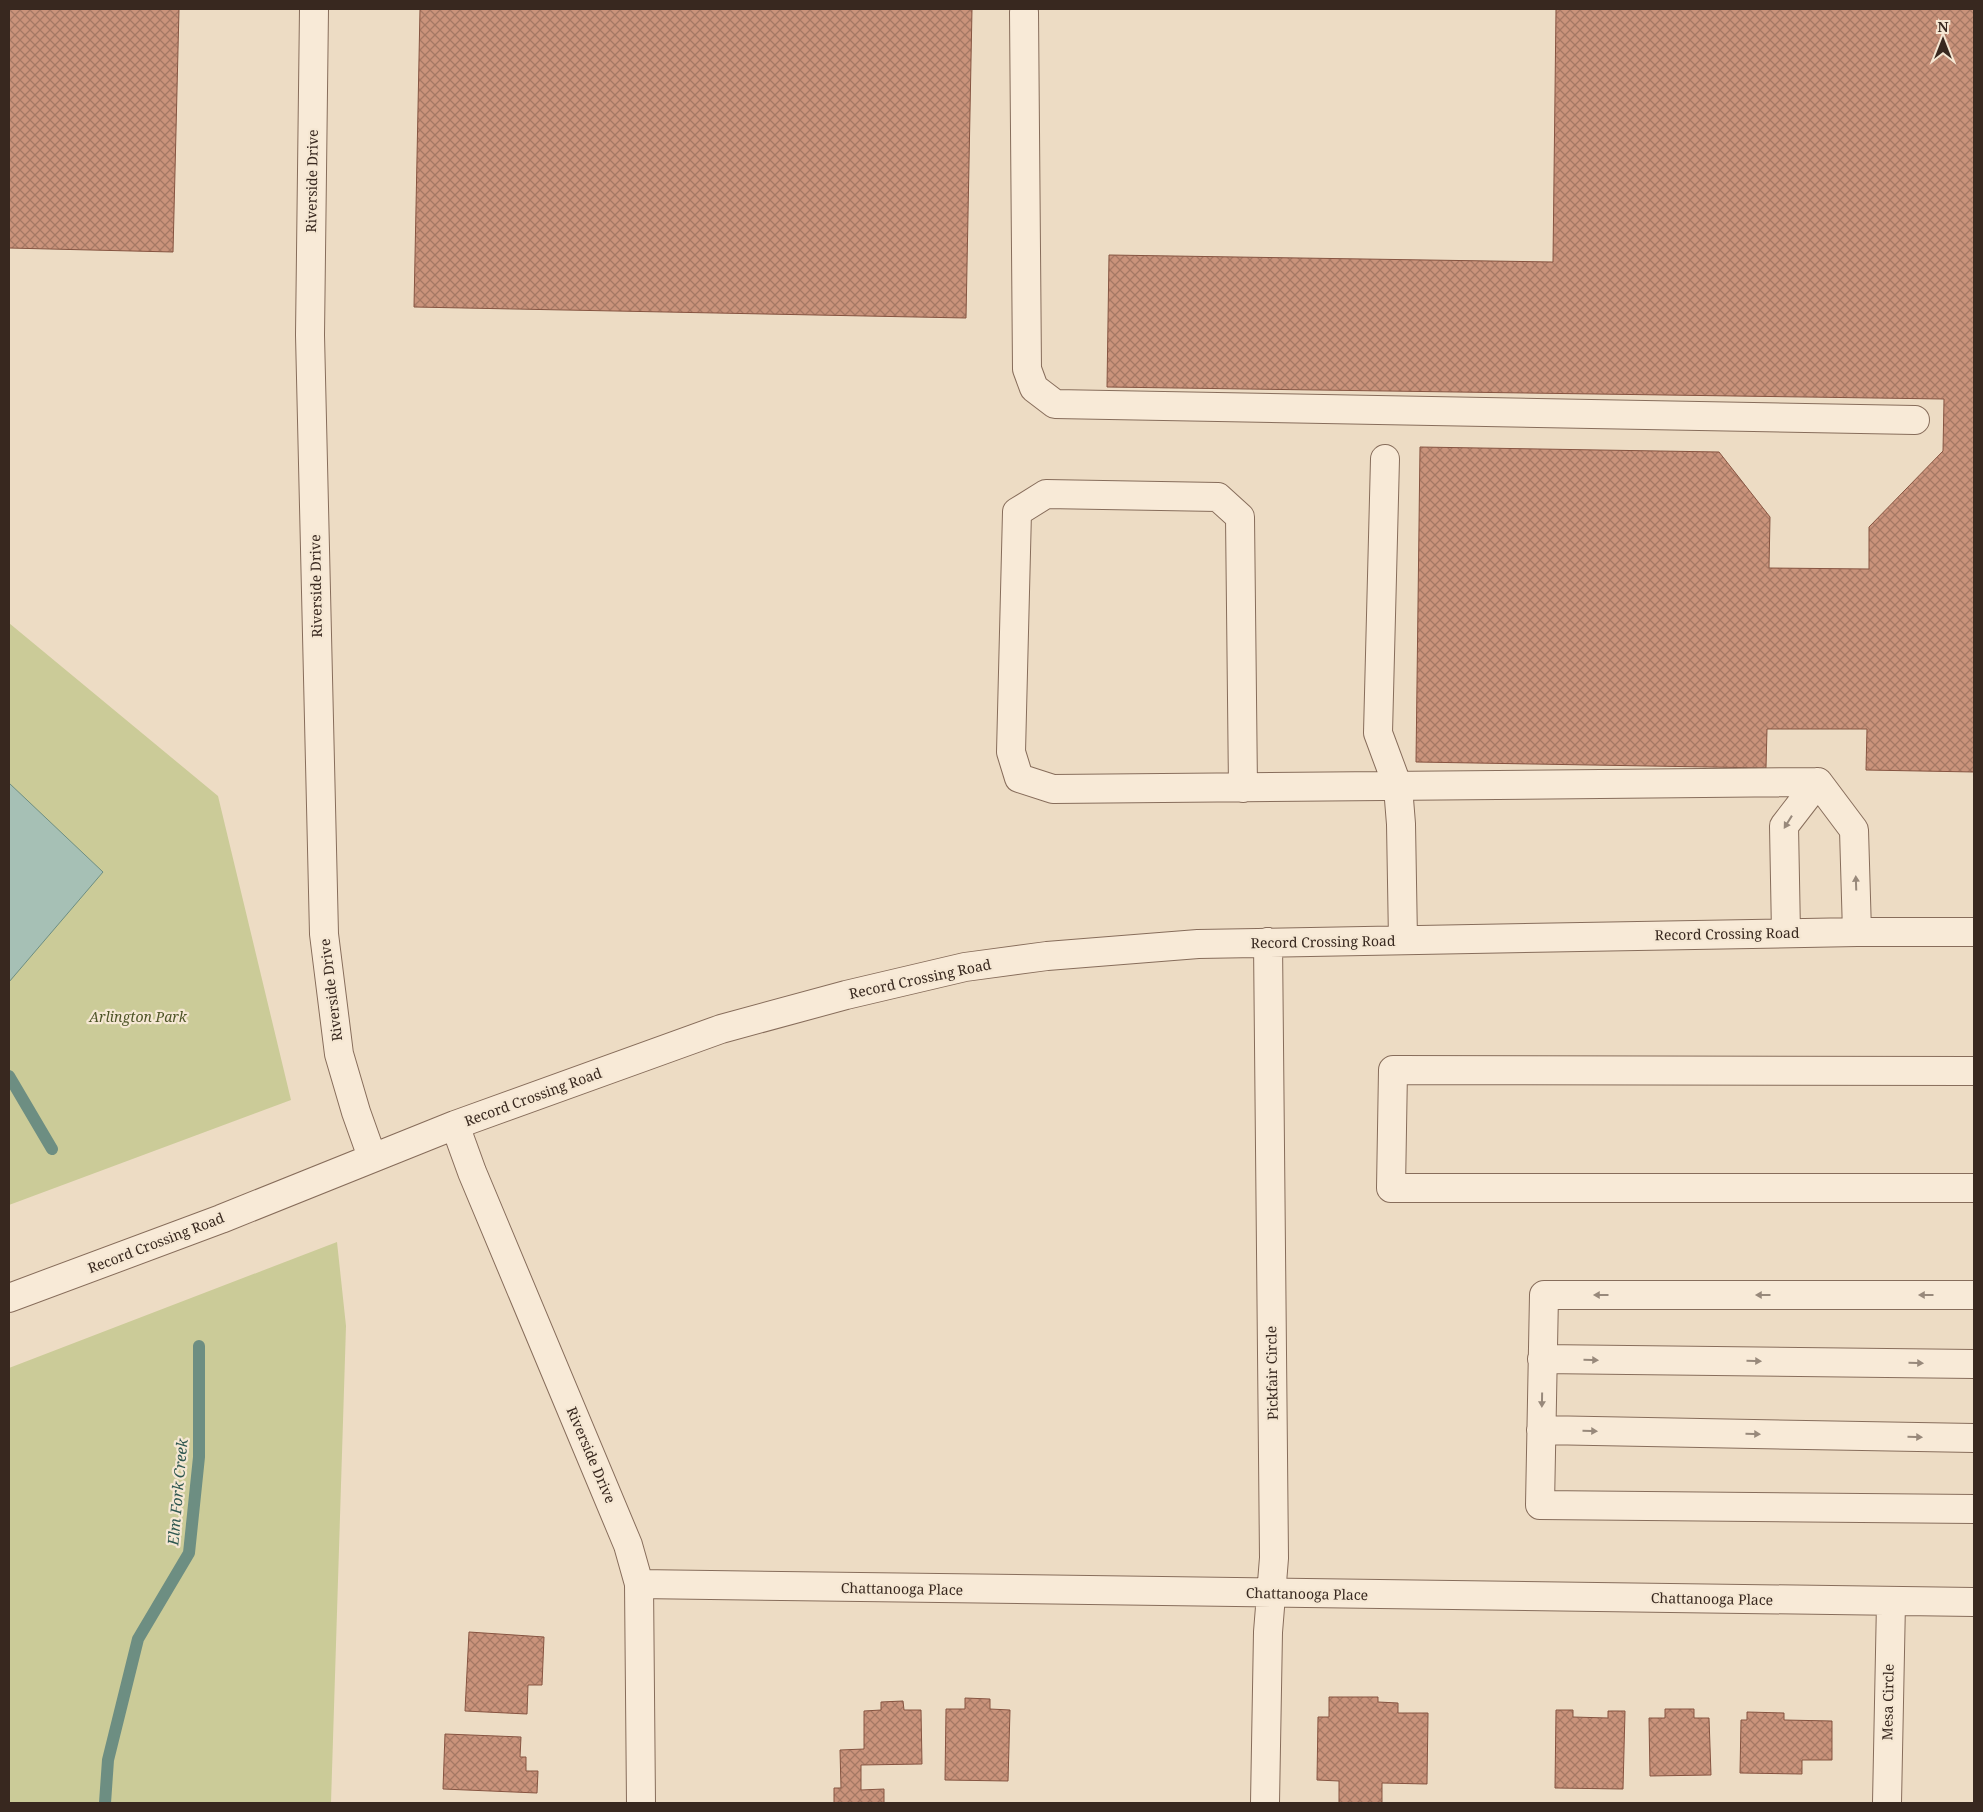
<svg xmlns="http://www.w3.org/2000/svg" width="1983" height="1812" font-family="'Noto Serif',serif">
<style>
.green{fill:#cbcb98}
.water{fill:#a6c0b5;stroke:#6d8e82}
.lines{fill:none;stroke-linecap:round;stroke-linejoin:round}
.stream{stroke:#6d8e82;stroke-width:12}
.building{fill:url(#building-cross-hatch);stroke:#865441}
.minor-casing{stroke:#876d5b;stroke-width:30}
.minor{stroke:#f8ead7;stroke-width:28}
.oneway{fill:#98897b}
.labels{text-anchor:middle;stroke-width:4.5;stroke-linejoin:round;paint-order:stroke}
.street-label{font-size:14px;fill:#38281f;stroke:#f5e7d3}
.park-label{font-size:14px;font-style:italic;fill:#4d5426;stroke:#f5e7d3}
.water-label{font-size:15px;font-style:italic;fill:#2e5750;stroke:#f5e7d3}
</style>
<defs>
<pattern id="building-cross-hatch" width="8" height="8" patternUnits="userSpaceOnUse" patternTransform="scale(1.25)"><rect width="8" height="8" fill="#ca937b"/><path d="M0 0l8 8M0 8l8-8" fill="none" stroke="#a57864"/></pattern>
</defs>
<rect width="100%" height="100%" fill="#eddcc4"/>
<path class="green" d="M9 623 218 796 291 1100 9 1205Z
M337 1242 346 1326 331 1803H9V1368Z"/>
<path class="water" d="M9 783 103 872 9 982Z"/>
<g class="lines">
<path class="stream" d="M9 1076 52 1149
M105 1803 108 1760 138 1639 189 1553 199 1457V1346"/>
</g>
<path class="building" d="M9 9H179L173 252 9 248Z
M420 9H972L966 318 414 307Z
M1556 9H1974V772L1866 770 1867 729H1767L1766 768 1416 762 1420 447 1719 452 1770 517 1769 568 1869 569V527L1943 451 1944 399 1107 387 1109 255 1553 262Z
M469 1632 544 1637 542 1685H528L527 1714 465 1711Z
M1329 1697H1378V1702L1398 1703V1713H1428L1427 1784 1382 1783V1803H1339V1781L1317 1780 1318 1717H1329Z
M965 1698 990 1699V1709L1010 1710 1008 1781 945 1780 946 1709H965Z
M903 1701 904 1710H921L922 1764 861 1765V1790L884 1789V1803H834V1788H841L840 1750 864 1749V1711L881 1710V1702Z
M1665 1709H1694V1718H1709L1711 1775 1650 1776 1649 1718H1665Z
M1556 1710H1573V1717L1608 1718V1711H1625L1623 1789 1555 1788Z
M1747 1712 1784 1713V1720L1832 1721V1760H1802V1774L1740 1773 1741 1720H1747Z
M445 1734 521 1737 520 1757H526V1771H538L537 1793 443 1789Z"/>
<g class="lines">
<g class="minor-casing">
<path id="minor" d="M314 9 310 335 324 934 339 1054 356 1112 372 1157
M1024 12 1027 369 1034 388 1055 404 1915 420
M1385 459 1378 733 1398 787 1401 824 1403 940
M1243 788 1240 517 1218 497 1046 494 1017 512 1011 752 1019 778 1053 789 1818 782
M1786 933 1784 826 1818 782 1854 830 1857 932
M1974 1071 1393 1070 1391 1188H1974
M455 1125 472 1172 628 1545 639 1584 641 1803
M1974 1295H1544L1540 1505 1974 1509
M9 1298 221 1219 455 1125 721 1029 846 995 965 967 1047 956 1198 944 1857 932H1974
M1542 1359 1974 1364
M1541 1430 1974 1438
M639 1584 1974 1602
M1265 1803 1268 1632 1274 1558 1268 942
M1887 1803 1891 1602"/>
</g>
<use href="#minor" class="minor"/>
</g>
<defs><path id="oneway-solid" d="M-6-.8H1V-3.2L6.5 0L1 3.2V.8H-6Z" transform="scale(1.25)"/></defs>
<g class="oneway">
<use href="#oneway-solid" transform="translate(1788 822) rotate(122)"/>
<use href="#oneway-solid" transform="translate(1856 883) rotate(-92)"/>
<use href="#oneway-solid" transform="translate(1601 1295) rotate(-180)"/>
<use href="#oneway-solid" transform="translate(1763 1295) rotate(-180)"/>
<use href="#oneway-solid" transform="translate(1926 1295) rotate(-180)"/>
<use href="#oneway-solid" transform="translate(1591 1360) rotate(1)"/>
<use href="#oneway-solid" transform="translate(1754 1361) rotate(1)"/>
<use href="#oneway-solid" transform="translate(1916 1363) rotate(1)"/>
<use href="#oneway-solid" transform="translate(1542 1400) rotate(91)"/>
<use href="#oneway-solid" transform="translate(1590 1431) rotate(1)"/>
<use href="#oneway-solid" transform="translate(1753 1434) rotate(1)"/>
<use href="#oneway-solid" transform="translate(1915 1437) rotate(1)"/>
</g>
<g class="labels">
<g class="street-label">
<text transform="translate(312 181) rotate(-89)" y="5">Riverside Drive</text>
<text transform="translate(316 586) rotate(-91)" y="5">Riverside Drive</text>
<text transform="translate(1727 934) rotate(-1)" y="5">Record Crossing Road</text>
<text transform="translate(1323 942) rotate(-1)" y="5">Record Crossing Road</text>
<text transform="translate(920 979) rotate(-12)" y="5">Record Crossing Road</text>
<text transform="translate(331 990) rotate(-97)" y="5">Riverside Drive</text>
<text transform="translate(533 1097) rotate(-20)" y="5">Record Crossing Road</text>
<text transform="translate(156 1243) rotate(-21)" y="5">Record Crossing Road</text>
<text transform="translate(1272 1373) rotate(-91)" y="5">Pickfair Circle</text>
<text transform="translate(591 1455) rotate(67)" y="5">Riverside Drive</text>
<text transform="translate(902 1589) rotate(1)" y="5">Chattanooga Place</text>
<text transform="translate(1307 1594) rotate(1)" y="5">Chattanooga Place</text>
<text transform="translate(1712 1599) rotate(1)" y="5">Chattanooga Place</text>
<text transform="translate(1888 1702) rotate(-89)" y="5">Mesa Circle</text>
</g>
<g class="park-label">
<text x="138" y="1022">Arlington Park</text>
</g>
<g class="water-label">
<text transform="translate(178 1492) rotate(-85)" y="5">Elm Fork Creek</text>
</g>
</g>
<rect width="1983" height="1812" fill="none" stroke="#38281f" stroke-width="20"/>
<g transform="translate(1943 40)" stroke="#f5e7d3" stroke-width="4" paint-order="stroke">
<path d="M0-4L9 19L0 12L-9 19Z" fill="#38281f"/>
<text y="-8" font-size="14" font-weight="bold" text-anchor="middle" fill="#38281f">N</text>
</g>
</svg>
